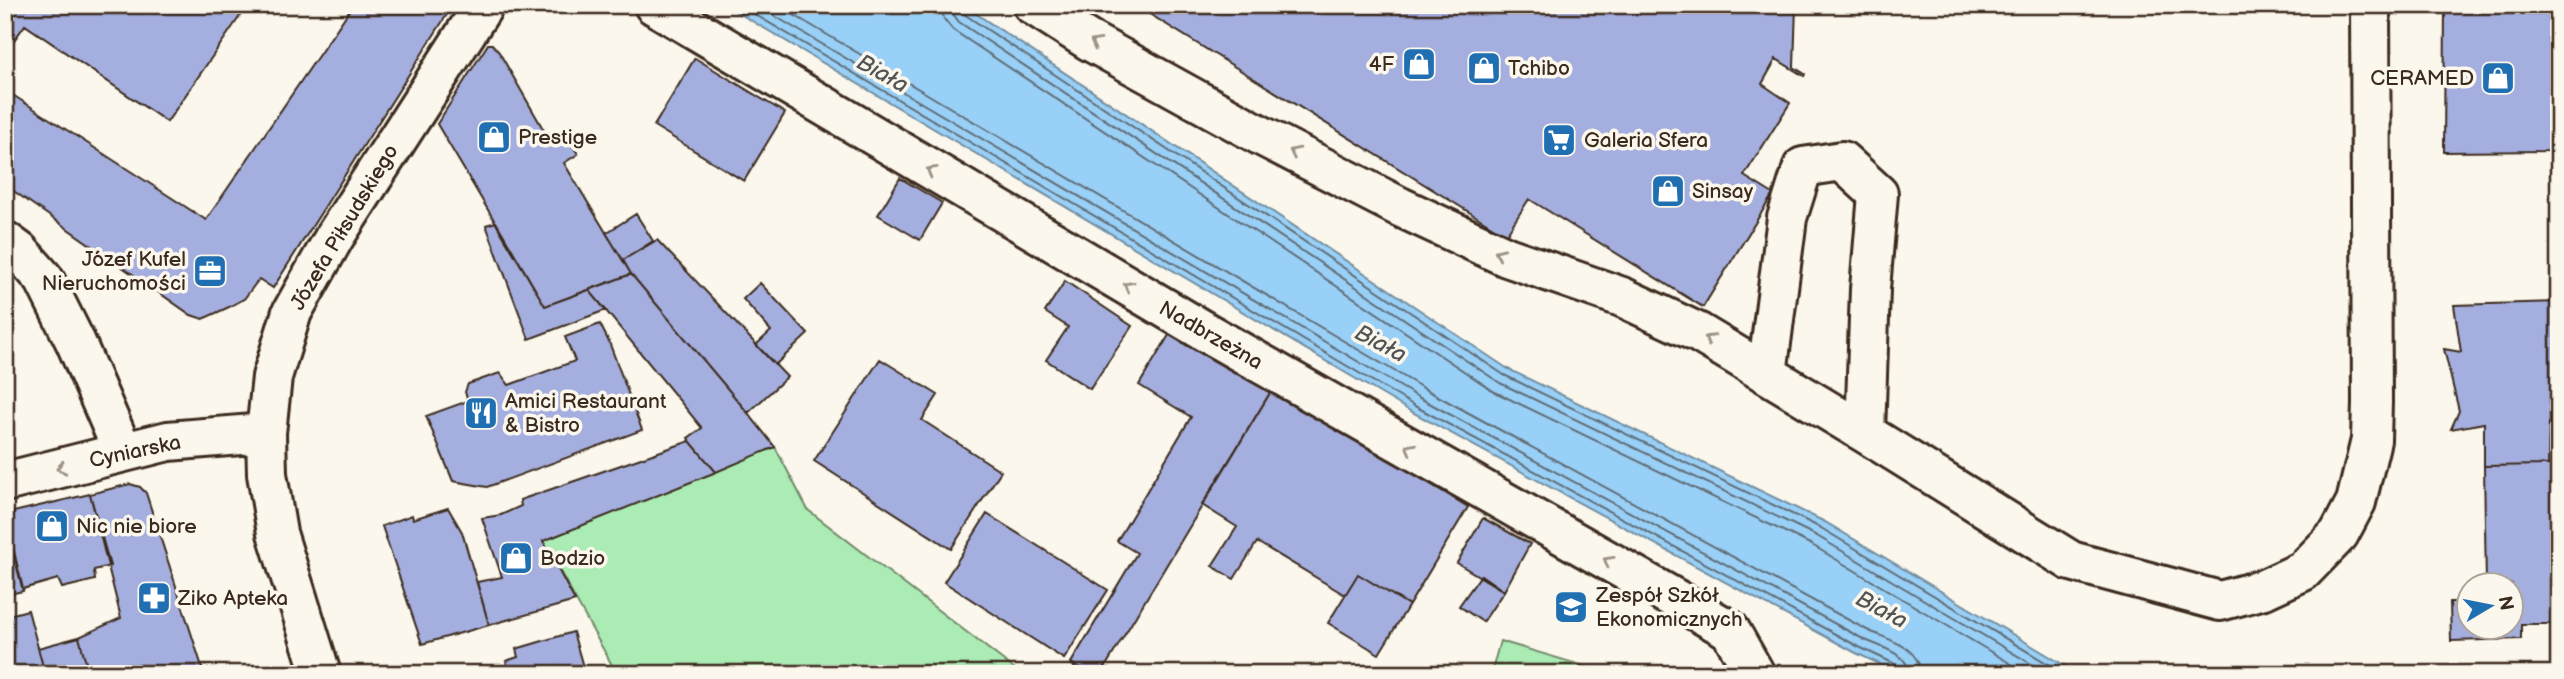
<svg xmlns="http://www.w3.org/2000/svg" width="2564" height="679" font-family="'Balsamiq Sans',sans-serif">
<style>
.green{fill:#abecb5;stroke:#738b6a;stroke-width:2}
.water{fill:#99d0f7;stroke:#738ea0;stroke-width:2}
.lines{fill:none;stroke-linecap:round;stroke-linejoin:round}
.shore{stroke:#616c75;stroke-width:2}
.building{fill:#a5afdf;stroke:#3b2a1e;stroke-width:2}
.minor-casing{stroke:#3b2a1e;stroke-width:44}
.minor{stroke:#fbf7ec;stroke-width:38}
.oneway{stroke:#9b9085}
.labels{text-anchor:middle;stroke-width:7;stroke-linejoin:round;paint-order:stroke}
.poi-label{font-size:21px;fill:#3b2a1e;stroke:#fbf7ec;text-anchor:start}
.street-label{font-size:21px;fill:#3b2a1e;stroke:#fbf7ec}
.water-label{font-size:23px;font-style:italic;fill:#525454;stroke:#fbf7ec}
</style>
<rect width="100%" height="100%" fill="#fbf7ec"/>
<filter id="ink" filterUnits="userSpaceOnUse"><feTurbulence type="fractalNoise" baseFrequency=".0143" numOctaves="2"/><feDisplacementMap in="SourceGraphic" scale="14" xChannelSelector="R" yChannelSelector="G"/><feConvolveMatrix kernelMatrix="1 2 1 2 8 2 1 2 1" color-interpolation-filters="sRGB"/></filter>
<g filter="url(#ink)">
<path class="green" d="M775 447 808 510 1021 674H617L543 541Z
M1500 641 1611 674H1491Z"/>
<path class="water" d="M725 5H963L1508 369 1825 522 2079 674H1901L1856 653 1410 411Z"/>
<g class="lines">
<path class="shore" d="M739 5 1413 405 1859 647 1897 665 1901 674
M756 5 1418 397 1863 639C1880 647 1908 653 1910 674
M777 5 1423 388 1867 630C1889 640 1919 646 1921 674
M941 5 944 19 953 30 1495 392 1812 545 2028 674
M951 5 953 14 959 22 1500 383 1817 536 2048 674
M960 5 964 14 1504 375 1821 528 2065 674"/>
</g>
<path class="building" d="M5 5H247V6L167 122 25 25 12 43 5 38Z
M353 5H453L273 288 259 279 244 299 229 307 203 319 191 315 5 185V90L206 220Z
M1135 5H1796L1794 67 1805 74 1804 76 1776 59 1762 84 1790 103 1744 176 1773 194 1703 307 1529 199 1506 235Z
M2445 5H2552L2551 151 2444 152Z
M488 44H492L499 52 553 146 567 137 578 154 564 163 631 274 545 306 437 124Z
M695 58 785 113 744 181 654 126Z
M900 178 942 203 920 240 878 215Z
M636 214 653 241 623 260 606 233Z
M496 222 545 306 589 290 606 310 529 339 486 225Z
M657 240 787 377 748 413 631 274 623 260Z
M631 274 748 413 775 447 716 472 690 441 688 438 702 428 589 290Z
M1065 281 1132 326 1090 389 1046 360 1068 327 1045 312Z
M760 283 808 334 775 365 756 345 771 331 743 299Z
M2559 302V423H2549L2548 465 2484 466V423L2451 429 2459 411 2444 349 2461 352 2454 305Z
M600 324 609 342 642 430 487 487 453 481 426 416 468 401 465 392 468 384 500 373 509 385 575 361 565 337Z
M1172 330 1273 388 1101 674H1090L1071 663 1137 553 1117 541 1191 417 1139 385Z
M880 359 938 395 922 420 1001 471 951 549 814 461Z
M1273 388 1468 507 1409 605 1358 574 1345 595 1257 542 1234 579 1212 566 1237 527 1202 505Z
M690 441 716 472 543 541 575 601 489 625 477 582 502 577 482 518 501 515 521 506 520 500Z
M2548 465H2559V624H2521V639L2451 641 2450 602H2470V626H2512V584H2486L2484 466Z
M130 484 140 487 146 493 202 667V674H89L79 637 121 618 90 494Z
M90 494 110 566 94 570 95 580 62 588 58 579 23 589 5 514Z
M448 508 462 532 489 625 422 644 382 526 412 515 413 519Z
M987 514 1108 590 1064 659 944 582Z
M1483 518 1530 544 1504 591 1457 563Z
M5 520 23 591 5 595Z
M1358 574 1409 605 1379 654 1328 623Z
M1481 575 1504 591 1483 622 1459 606Z
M28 610 45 674H5V616Z
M573 632 585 674H510L506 661 518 657 516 649Z
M79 637 89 674H45L38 648Z
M1071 663 1090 674H1079Z"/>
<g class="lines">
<g class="minor-casing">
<path id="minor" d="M654 5 1202 330 1730 630 1755 674
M1033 5 1088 40 1262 136 1400 207 1507 257 1622 297 1699 333 1865 433 2071 561 2220 601 2264 589 2303 571 2339 534 2356 502 2371 440 2372 402 2370 5
M5 241 20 252 44 279 76 343 123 452
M1767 374 1787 218 1803 167 1842 161 1878 194 1870 289 1865 433
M5 482 168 441 266 433
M321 674 277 533 267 474 266 433 272 377 292 312 335 236 484 5"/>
</g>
<use href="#minor" class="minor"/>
</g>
<defs><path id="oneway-chevron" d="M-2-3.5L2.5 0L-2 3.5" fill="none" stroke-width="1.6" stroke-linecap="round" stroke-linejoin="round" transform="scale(1.75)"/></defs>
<g class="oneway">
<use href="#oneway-chevron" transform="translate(1095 43) rotate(-151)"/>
<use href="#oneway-chevron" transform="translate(1294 152) rotate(-153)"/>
<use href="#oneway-chevron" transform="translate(931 171) rotate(-150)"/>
<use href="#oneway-chevron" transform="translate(1499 253) rotate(-156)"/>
<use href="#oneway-chevron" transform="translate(1128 286) rotate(-150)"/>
<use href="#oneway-chevron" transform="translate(1709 339) rotate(-149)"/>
<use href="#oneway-chevron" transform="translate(1410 448) rotate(-150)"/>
<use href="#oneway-chevron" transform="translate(61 468) rotate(166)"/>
<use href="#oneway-chevron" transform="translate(1608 561) rotate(-150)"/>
</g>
</g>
<defs>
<g id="shop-square" transform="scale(1.75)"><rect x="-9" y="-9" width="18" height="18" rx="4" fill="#1f6fb2" stroke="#fbf7ec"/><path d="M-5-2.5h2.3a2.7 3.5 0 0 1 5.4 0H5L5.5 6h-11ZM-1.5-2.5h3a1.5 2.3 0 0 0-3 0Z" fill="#fff"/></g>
<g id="supermarket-square" transform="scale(1.75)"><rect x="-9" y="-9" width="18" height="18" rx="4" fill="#1f6fb2" stroke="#fbf7ec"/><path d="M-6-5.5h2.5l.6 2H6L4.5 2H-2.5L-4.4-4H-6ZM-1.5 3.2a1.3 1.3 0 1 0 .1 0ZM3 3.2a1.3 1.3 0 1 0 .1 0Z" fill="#fff"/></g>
<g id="office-square" transform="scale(1.75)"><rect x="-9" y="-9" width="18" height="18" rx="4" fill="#1f6fb2" stroke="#fbf7ec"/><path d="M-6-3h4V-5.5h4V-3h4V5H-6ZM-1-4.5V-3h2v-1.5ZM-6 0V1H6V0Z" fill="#fff"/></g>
<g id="restaurant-square" transform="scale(1.75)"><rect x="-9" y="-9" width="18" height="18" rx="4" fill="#1f6fb2" stroke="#fbf7ec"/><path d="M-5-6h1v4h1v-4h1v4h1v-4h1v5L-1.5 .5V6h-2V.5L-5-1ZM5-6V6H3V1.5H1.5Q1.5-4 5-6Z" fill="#fff"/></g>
<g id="pharmacy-square" transform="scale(1.75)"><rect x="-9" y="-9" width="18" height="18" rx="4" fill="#1f6fb2" stroke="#fbf7ec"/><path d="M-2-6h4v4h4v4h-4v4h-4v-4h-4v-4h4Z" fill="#fff"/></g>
<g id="school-square" transform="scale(1.75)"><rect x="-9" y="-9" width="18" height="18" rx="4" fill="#1f6fb2" stroke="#fbf7ec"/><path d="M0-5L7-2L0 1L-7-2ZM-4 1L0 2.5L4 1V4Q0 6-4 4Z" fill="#fff"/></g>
</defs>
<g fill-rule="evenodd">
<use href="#shop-square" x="1419" y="64"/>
<use href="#shop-square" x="1484" y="68"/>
<use href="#shop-square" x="2498" y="78"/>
<use href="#shop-square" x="494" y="137"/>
<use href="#supermarket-square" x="1559" y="140"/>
<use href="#shop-square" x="1668" y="191"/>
<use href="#office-square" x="210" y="271"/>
<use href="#restaurant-square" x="481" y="413"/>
<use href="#shop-square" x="52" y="526"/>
<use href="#shop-square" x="516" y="558"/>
<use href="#pharmacy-square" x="154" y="598"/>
<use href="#school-square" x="1571" y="607"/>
</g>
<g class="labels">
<g class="poi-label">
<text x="1394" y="71" text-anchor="end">4F</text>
<text x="1508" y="75">Tchibo</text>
<text x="2474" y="85" text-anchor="end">CERAMED</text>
<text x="518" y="144">Prestige</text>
<text x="1584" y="147">Galeria Sfera</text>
<text x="1692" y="198">Sinsay</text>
<text x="186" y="266" text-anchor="end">Józef Kufel<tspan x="186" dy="24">Nieruchomości</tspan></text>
<text x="505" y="408">Amici Restaurant<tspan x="505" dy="24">&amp; Bistro</tspan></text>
<text x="76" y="533">Nic nie biore</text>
<text x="540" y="565">Bodzio</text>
<text x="1596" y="602">Zespół Szkół<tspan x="1596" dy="24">Ekonomicznych</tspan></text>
<text x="178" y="605">Ziko Apteka</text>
</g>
<g class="street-label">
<text transform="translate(344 227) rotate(-59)" y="7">Józefa Piłsudskiego</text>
<text transform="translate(1211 335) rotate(30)" y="7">Nadbrzeżna</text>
<text transform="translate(135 451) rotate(-12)" y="7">Cyniarska</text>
</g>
<g class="water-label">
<text transform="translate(883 73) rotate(29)" y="8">Biała</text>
<text transform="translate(1381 343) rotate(28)" y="8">Biała</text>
<text transform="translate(1882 609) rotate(28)" y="8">Biała</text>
</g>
</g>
<rect width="2564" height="679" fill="none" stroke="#fbf7ec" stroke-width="28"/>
<rect x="14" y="14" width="2536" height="651" fill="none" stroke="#3b2a1e" stroke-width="2.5" filter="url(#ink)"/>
<g transform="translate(2490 606) rotate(80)"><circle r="33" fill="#fbf7ec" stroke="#aea59a" stroke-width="2"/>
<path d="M0-5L12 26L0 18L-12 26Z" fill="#1f6fb2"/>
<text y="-10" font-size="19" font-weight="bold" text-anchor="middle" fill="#3b2a1e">N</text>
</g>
</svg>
